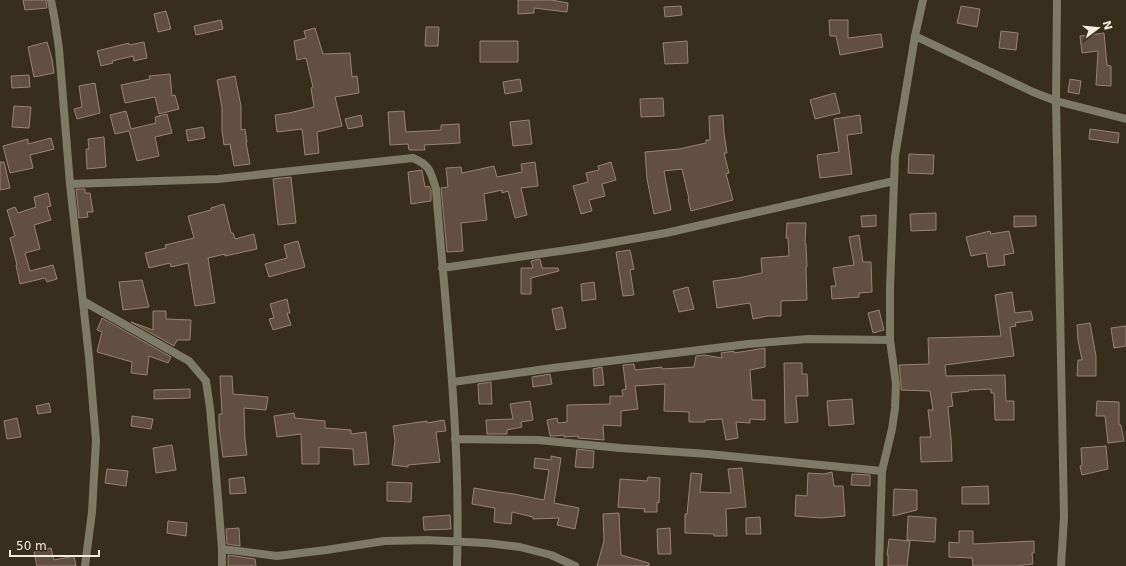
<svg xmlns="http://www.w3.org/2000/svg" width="1126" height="566" font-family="'DejaVu Sans',sans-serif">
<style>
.building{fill:#624f44;stroke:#968175}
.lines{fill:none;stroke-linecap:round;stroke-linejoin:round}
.minor{stroke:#7d7b65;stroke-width:8}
.tertiary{stroke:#7d7b65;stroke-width:8}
</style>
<rect width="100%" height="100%" fill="#382e1e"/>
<path class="building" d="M23 0H46L47 8 25 10Z
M518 0H551L568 3 567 12 534 8V13L518 14Z
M681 6 682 15 665 17 664 7Z
M961 6 980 9 977 27 957 23Z
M166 11 171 29 158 32 154 14Z
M221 20 223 29 196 35 194 26Z
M829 20H848V38L881 34 883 47 840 55 836 36H830Z
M426 27H439L438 46H425Z
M315 28 323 54 350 53 352 77 357 76 359 93 335 97 342 126 317 132 319 153 305 155 302 129 277 132 275 115 289 113 314 107 311 88 313 87 306 58 297 60 294 41 306 38 304 31Z
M1001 31 1018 33 1016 50 999 48Z
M1104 33 1107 65 1111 66V86L1096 85 1098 51 1082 53 1080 36Z
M480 41H518V62H480Z
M687 41 688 63 665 64 663 43Z
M47 42 52 59 54 73 34 77 28 47Z
M144 42 147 58 134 61 133 56 112 61 113 63 101 66 97 51 129 43V45Z
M170 74 172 96 175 95 179 109 159 114 155 97 125 103 121 85 150 79 149 76Z
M29 75 30 87 12 88 11 76Z
M235 76 241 106V130L245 129 247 142H246L250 164 234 166 230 144 224 145 222 131V108L217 80Z
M520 79 522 91 505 94 503 82Z
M1070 79 1081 81 1079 94 1068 92Z
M95 83 100 113 77 119 74 109 82 107 79 86Z
M835 93 840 113 815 119 810 100Z
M663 98 664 116 641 117 640 99Z
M14 106 31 107 29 128 12 127Z
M126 111 131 129 156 123 155 117 167 114 172 133 155 137 159 156 137 161 129 131 115 134 110 115Z
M404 111 406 132 441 130V125L459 124 460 143 424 145 425 150H409L408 144 390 145 388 112Z
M361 115 363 126 348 129 345 119Z
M723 115 724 133 727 153H724L729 173 726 174 733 200 691 211 688 199H689L682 169 664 171 671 210 654 214 647 179 645 152 679 149 706 143V140H710L709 116Z
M860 115 862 133 847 135 852 174 820 178 817 155 839 152 834 119Z
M529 120 532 144 513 146 510 122Z
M203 127 205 138 188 141 186 130Z
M1090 129 1119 133 1118 143 1089 139Z
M104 137 106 167 87 169 86 149H89L88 139Z
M51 138 54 149 30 155 33 168 10 173 3 146 28 139V144Z
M909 154 934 155 933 174 908 173Z
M0 162H4L10 188 0 190Z
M535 162 538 186 521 188 527 215 515 218 508 191 502 193V190L484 194 487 220 461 223 463 251 447 252 441 188 448 187 446 168 461 167 462 173 494 166 497 177 522 172 521 164Z
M611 162 616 180 602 184 605 196 589 200 592 211 581 214 573 186 588 182 586 173 599 170 598 166Z
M422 170 425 187 429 186 431 190V201L411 204 408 172Z
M291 177 296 223 278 225 273 179Z
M76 189H85V193H90L93 212H87L88 217 79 218Z
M48 193 51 206 47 207 51 220 34 225 40 249 25 253 30 271 53 265 57 279 47 282 45 278 20 284 16 265H17L10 238 15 236 7 210 15 207 18 213 36 207 34 197Z
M224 204 231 233H233L235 239 254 234 257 249 225 256V254L208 258 215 303 195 306 188 263 171 267 170 263 149 268 145 253 166 248 165 245 194 238 188 216 211 210V208Z
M936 213V230L911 231 910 214Z
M876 215V226L862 227 861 216Z
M1014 216H1036V226L1014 227Z
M787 223H806L805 244H806L807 267H806L807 300 781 301V316H768L753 319 750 303 717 308 713 281 738 278 762 273 761 258 789 256 788 238H786Z
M990 231 991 234 1009 231 1014 253 1004 255 1005 265 988 267 986 253 971 256 966 237Z
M859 235 863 262H871L872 292 859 293V297L832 299 831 286H836L833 268 854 265 849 237Z
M298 241 305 267 269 277 265 264 287 258 284 245Z
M630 250 634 269 630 270 634 295 623 296 616 252Z
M540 259 542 268H558L559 271 531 278V294H521V268H533L531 261Z
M142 280 149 307 123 310 119 282Z
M594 282 596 299 582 301 581 284Z
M688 287 694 309 679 312 673 291Z
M1012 292 1015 313 1031 311 1033 320 1015 323 1016 326 1010 327 1014 356 945 365 946 376 1005 375 1006 401H1014V420H995L994 393H991V389L968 390 969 391 951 393 953 406 948 407 951 438 952 461 921 462 920 437H931L928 410H933L930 391 901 390V383L899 365 929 364 928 338 1001 336 995 295Z
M287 299 290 313H287L291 325 273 330 269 319 274 318 270 304Z
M562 307 566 328 556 330 552 309Z
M879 310 884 330 873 333 868 313Z
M153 311H166V319L191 320 190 340H177L174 346 131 322 153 330Z
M102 318 171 357 168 363 149 356 147 375 131 373 132 362 97 352 102 332 97 330Z
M1090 323 1096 356V376H1077L1078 360H1082L1078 340 1077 325Z
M1126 326V346L1114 348 1111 328Z
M765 348V367L750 370 752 400H765V420L750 419V423L736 422 738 438 726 440 722 419 705 420V422H689V412L664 411 665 384 635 386 638 409 621 411V426L603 425 604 440 578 438V436L564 437V435L555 436H550L547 420 557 418 558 423 567 422V405L610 404V396H623L622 390 626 389 623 365 634 364 635 370 662 367V369L694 367 696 356 704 355 722 358 721 353 734 351V353Z
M784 363H802V374H807L808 396H796L798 422 785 423Z
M602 367 604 385 594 386 593 369Z
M550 374 552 384 533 387 532 377Z
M220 376H232L233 394 268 397 266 410 244 408 245 439 247 455 223 457 219 427V414H222Z
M491 382 492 404H479L478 384Z
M190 389V398L154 399V390Z
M852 399 854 424 829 426 827 401Z
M530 401 533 420 521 422 522 427 507 430V434H487L486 420 513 419 510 404Z
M1097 401 1119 402V425H1121L1124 441 1108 443 1105 416H1096Z
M49 403 51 412 38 414 36 406Z
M294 413 295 418 325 421V428L351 430V434L366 432 369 464 354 465 353 449 319 447V464H302L301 434 277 437 274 416Z
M132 416 153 419 151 429 131 426Z
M17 418 21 437 7 439 4 421Z
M444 420 446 431 436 432 440 462 408 465V467L392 465 395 441 393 426 427 421V423Z
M172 445 176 470 156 473 153 448Z
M1106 446 1108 469 1082 475 1080 466 1082 465 1081 448Z
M577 449 594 451 593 468 575 467Z
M551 456 561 458 554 503 579 508 575 529 557 525 559 518 533 519V517L512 512 511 524 494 522 495 508 472 504 474 488 498 492 514 494 544 500 549 470 534 468 535 458 551 460Z
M742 468 746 507 726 509 727 536H714V534L685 533V514H687L691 473 702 474 700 492 731 493 728 469Z
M107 469 128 471 126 486 105 483Z
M832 472 834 486H843L845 516 821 518 795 516 796 495 807 496 808 473 824 474Z
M852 474 870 475V486L851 485Z
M244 477 246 493 230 494 229 479Z
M648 477 660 478 659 503 657 502V512H644L645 509 618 507 620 479 647 481Z
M387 482 412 483 411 502 387 501Z
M988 486 989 504H962V487Z
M894 489 917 490V510L893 516Z
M619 513 621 555 649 563V566H597L604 541 603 514Z
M450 515 451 529 424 530 423 517Z
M908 516 936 518 935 542 907 540Z
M760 517 761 534H746V518Z
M168 521 187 523 186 536 167 533Z
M239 528 240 546 227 544 226 529Z
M670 528 671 554H658L657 529Z
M959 531H973V544L1034 541V553H1032L1033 564 1016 566H973L972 558 949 557V542L959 543Z
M889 539 910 541 907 566H888V555H887Z
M51 548 54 560 74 556 76 566H37L34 552Z
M228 555 255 559 256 566H228Z"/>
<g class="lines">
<path class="minor" d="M51 0 55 21 59 49 70 184 89 357 96 441 92 512 85 566
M915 36 1033 92 1056 101 1126 119
M70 184 218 179 413 158C431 166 430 171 436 189 446 314 461 440 457 566
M442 268 581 248 666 233 894 181
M83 301 189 361 206 381 210 408 217 486 222 549V566
M453 382 553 368 748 344 808 339 890 340
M455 439 538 440 620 448 708 454 882 471
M222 549 277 556 326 550 384 541 427 540 486 543 520 547 551 555 575 566
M879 566 882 471 892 429 895 408 896 384 890 340V288L895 156 915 36 923 0"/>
<path class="tertiary" d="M1057 0 1056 101 1064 517 1061 566"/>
</g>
<g transform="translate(1098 28) rotate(74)" stroke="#382e1e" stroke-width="3" paint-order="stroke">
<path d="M0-3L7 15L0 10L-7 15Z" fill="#f2ebe1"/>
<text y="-6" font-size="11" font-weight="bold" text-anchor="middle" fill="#f2ebe1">N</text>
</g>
<path d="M10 550v6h89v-6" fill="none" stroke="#f2ebe1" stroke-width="2"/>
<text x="16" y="550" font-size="12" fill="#f2ebe1" stroke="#382e1e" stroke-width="3" paint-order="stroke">50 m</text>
</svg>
